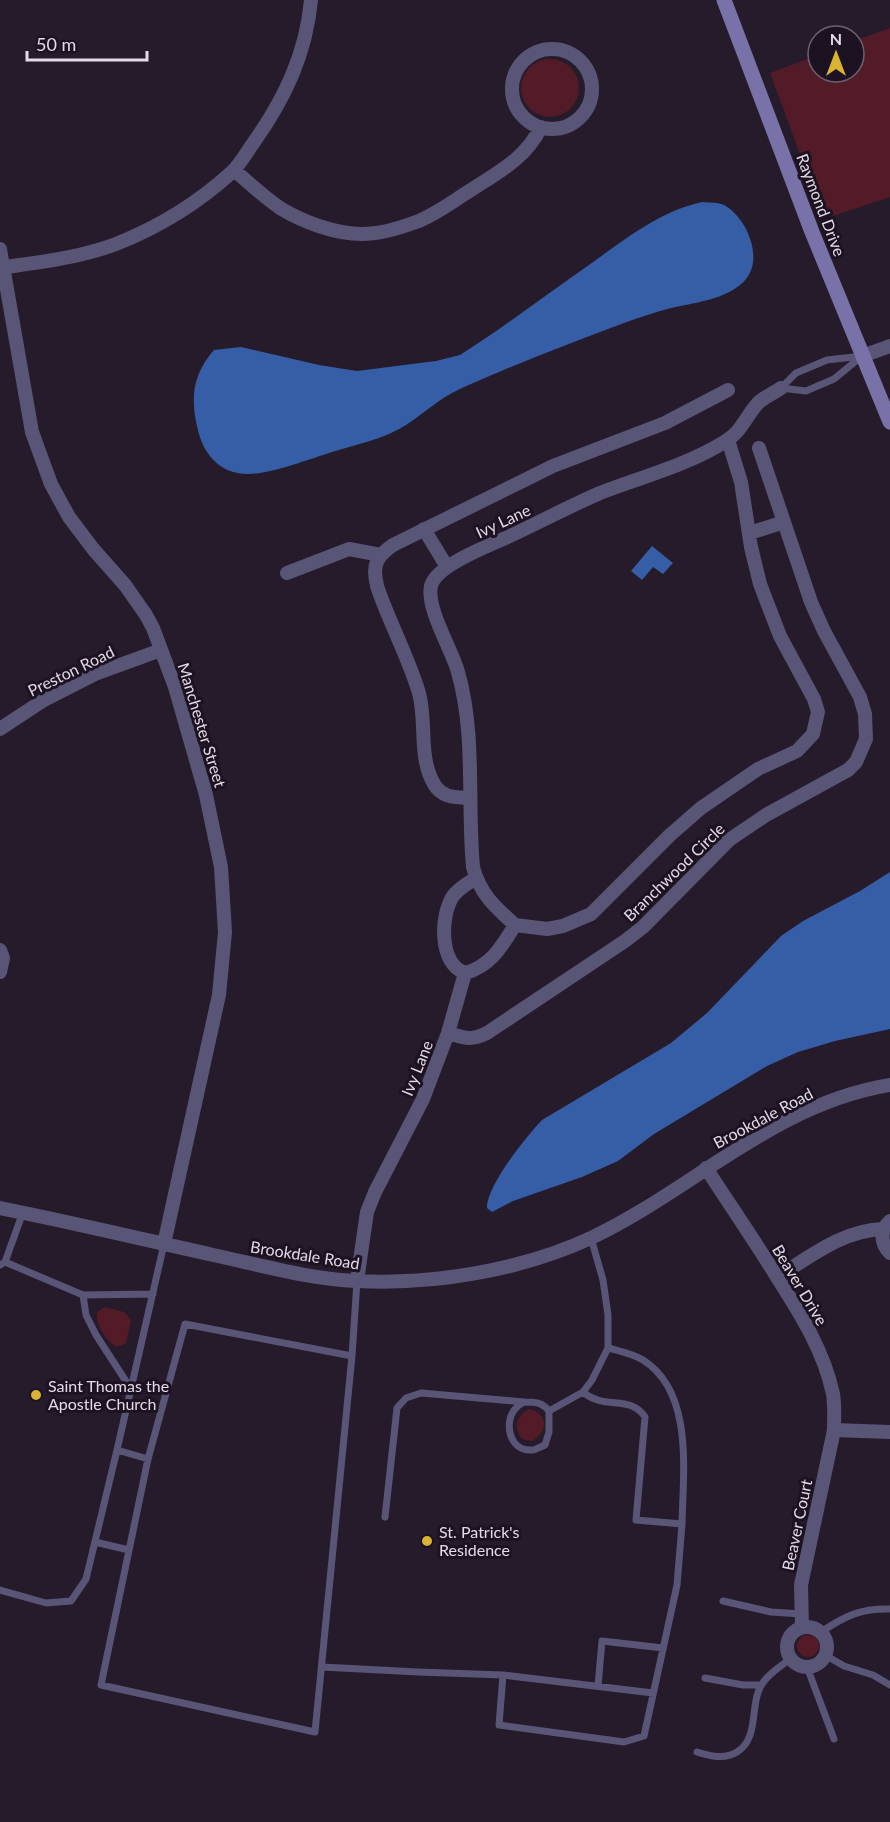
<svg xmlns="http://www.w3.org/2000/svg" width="890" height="1822" font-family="Lato,sans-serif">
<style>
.green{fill:#521b27}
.water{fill:#365ea6}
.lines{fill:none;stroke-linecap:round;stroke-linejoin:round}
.lane{stroke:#585577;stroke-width:7}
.street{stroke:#585577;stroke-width:14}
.secondary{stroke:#7872a9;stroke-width:15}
.poi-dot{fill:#d9b334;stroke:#1d1221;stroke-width:2}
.labels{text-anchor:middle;stroke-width:6;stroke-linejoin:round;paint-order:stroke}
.street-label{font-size:16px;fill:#e2dae5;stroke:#1d1221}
.poi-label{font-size:16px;fill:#e2dae5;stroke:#1d1221;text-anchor:start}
</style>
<rect width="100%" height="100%" fill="#261b2b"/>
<path class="green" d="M890 28V197L824 219 770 73 818 55V72H854V41Z
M521 88a29 29 0 1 1 58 0a29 29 0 1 1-58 0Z
M105 1307 124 1312 131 1320 126 1343 118 1347C107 1344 95 1324 97 1312Z
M529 1409C549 1414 548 1432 532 1441L522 1439C513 1426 516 1417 529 1409Z
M797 1646a11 11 0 1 1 22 0a11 11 0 1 1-22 0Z"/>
<path class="water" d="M702 202C709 203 718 202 724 205 746 217 764 257 746 279 729 300 691 303 667 309 652 313 638 318 624 323 584 338 545 353 506 369 488 377 469 384 452 393 433 403 418 419 399 429 381 439 359 444 339 450 314 457 273 474 248 474 218 474 202 452 197 426 190 395 194 373 214 350L241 347 319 365 357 371 436 361 460 355C504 327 546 295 589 265 624 240 660 211 702 202Z
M652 546 673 563 663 574 653 567 642 580 631 571Z
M890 872V1029L835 1041 798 1052 767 1066 654 1134 618 1161 582 1177 513 1201 492 1212 487 1208C487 1185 526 1137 542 1120L671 1043 707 1013 781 936 803 921 860 891Z"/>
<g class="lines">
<path class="lane" d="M781 388 806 391 834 379 862 356
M781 388 796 373 827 360 862 356
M5 1262 83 1295 153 1294
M0 1265 5 1262 23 1212
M83 1295 86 1315 96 1335 131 1389
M185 1324 352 1356 315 1732 101 1685 148 1459Z
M608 1348C619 1351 633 1354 643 1360 694 1392 683 1472 682 1524
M352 1356 357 1281
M524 1402C535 1402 542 1402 549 1411V1432L545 1445C541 1446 536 1450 532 1450 509 1452 503 1421 516 1408 518 1405 521 1404 524 1402Z
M549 1411 583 1392
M148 1459 117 1450 164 1244
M385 1517 397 1408 406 1398 421 1393 524 1402
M95 1542 129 1550
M0 1590 46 1603 71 1601 86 1579 117 1450
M723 1601 771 1612 802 1614
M821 1632C845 1616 861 1608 890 1609
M825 1655 844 1666 873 1675 890 1685
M322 1667 418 1672 503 1675 653 1693
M807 1667 834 1739
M503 1675 499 1725 624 1742 644 1736 677 1585 682 1524 636 1520 645 1417C630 1394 605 1411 583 1392L592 1380 608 1348V1315L603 1280 591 1238
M705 1678 743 1685H761
M598 1686 602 1641 663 1648
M697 1752C711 1756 724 1760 737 1752 760 1738 749 1704 762 1684 769 1673 780 1667 790 1659"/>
<path class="street" d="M512 89a40 40 0 1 1 80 0a40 40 0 1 1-80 0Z
M234 170C249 183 264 197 280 208 303 222 335 234 362 234 379 234 400 228 416 222 435 215 453 201 471 190 500 171 525 159 541 127
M0 249 32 432 51 484 69 517 94 550 125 585 146 615 153 628 175 687 206 795 221 867 225 932 219 995 164 1244
M0 268C39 262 79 258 116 244 159 227 198 203 232 172 240 164 247 152 254 142 285 98 306 54 311 0
M862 356 890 346
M424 529 447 567
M750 533 784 522
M287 573 349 549 381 555
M0 729 44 700 95 674 161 650
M470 798C455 797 442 798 434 784 418 757 427 722 419 693 408 656 389 622 377 586 372 565 376 557 393 545L553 466 665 423 728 390
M515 925C495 907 480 894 473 867 467 803 476 735 458 672 452 650 426 608 431 586 436 565 491 545 510 536 540 522 570 506 600 493 642 477 688 465 726 441 742 431 746 416 758 403 764 397 774 393 781 388
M0 950 3 958 0 972
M465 973C491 966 502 946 515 925L547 929 563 926 591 914 670 835 701 808 758 769 797 751 813 734 818 712 814 699 780 636 760 584 751 547 741 482 728 440
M465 973C439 964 440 916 453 896 459 888 468 883 476 878
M448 1033C465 1038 471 1041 487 1033L625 941 643 927 729 840 766 815 848 770 856 762 866 739 865 714 860 697 824 631 811 602 759 448
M706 1168C730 1205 754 1240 777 1277 800 1313 824 1351 833 1394 835 1406 834 1418 834 1430L801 1585 802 1627
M0 1208C71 1222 142 1239 213 1255 260 1265 309 1279 357 1281 434 1285 523 1270 593 1237 695 1188 774 1104 890 1085
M890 1221C880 1230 880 1243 890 1253
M777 1277C810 1257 843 1230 883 1229
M357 1281 367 1212 375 1192 423 1099 448 1033 465 973
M834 1430 890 1432
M787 1647a20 20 0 1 1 40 0a20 20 0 1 1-40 0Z"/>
<path class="secondary" d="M724 0 812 232 890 422"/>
</g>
<g class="poi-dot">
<circle cx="36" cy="1395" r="6"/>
<circle cx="427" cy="1541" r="6"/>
</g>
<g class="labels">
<g class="street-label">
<text transform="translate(821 205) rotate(69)" y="6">Raymond Drive</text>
<text transform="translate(503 521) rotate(-25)" y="6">Ivy Lane</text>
<text transform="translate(71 671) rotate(-26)" y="6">Preston Road</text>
<text transform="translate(202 725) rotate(73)" y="6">Manchester Street</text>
<text transform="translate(674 872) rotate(-44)" y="6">Branchwood Circle</text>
<text transform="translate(417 1068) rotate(-68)" y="6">Ivy Lane</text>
<text transform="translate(763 1118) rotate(-28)" y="6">Brookdale Road</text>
<text transform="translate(305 1255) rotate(9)" y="6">Brookdale Road</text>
<text transform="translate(800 1285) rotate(59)" y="6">Beaver Drive</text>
<text transform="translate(797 1525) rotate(-78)" y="6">Beaver Court</text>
</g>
<g class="poi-label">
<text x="48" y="1392">Saint Thomas the<tspan x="48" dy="18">Apostle Church</tspan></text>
<text x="439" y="1538">St. Patrick's<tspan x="439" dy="18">Residence</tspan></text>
</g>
</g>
<g transform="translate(836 54)"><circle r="28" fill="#1d1221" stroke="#6c626f" stroke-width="1.5"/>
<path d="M0-4.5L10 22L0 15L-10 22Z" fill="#d9b334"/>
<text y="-9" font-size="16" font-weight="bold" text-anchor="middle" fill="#e2dae5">N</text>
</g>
<path d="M27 51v9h120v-9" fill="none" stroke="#e2dae5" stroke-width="3"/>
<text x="36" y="51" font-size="18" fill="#e2dae5" stroke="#1d1221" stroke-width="4.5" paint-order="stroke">50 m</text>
</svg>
